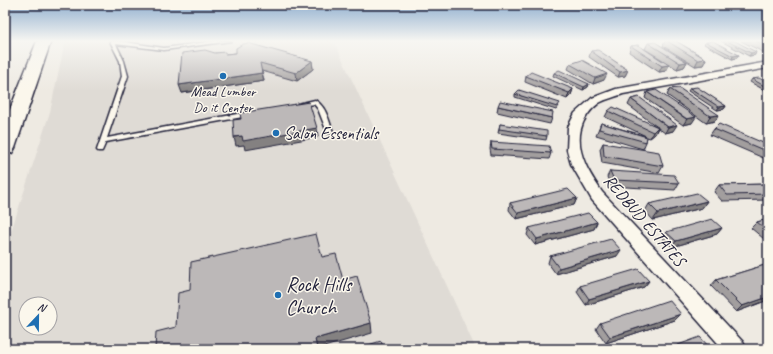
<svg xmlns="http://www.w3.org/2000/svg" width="773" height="354" font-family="Caveat,sans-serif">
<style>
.built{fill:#dfdbd5;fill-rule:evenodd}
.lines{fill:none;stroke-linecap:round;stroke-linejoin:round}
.service-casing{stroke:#22223b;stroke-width:3}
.minor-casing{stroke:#22223b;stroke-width:3}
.primary-casing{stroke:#22223b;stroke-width:3}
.service{fill:#fbf7ec;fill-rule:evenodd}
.minor{fill:#fbf7ec;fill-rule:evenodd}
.primary{fill:#fbf7ec;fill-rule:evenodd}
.wall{fill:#a29e9e;stroke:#22223b}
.shaded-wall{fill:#848181;stroke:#22223b}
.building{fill:#bcb8b8;stroke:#22223b}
.poi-dot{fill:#1f6fb2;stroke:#fbf7ec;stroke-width:1.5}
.labels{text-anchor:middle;stroke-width:3;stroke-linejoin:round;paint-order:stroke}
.far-poi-label{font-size:14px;fill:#22223b;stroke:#fbf7ec}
.poi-label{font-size:17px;fill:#22223b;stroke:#fbf7ec;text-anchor:start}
.street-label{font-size:17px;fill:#22223b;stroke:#fbf7ec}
.near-poi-label{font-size:20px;fill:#22223b;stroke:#fbf7ec;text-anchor:start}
</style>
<rect width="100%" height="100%" fill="#eeeae2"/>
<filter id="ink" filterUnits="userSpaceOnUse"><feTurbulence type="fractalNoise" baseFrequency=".025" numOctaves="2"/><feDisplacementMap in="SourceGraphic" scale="8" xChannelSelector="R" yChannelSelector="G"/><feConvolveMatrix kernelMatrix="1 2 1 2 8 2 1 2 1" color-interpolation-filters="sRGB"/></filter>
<g filter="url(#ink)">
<path class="built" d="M65 41H334L476 349H5V250L50 112ZM26 304H50V328H26Z"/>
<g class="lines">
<g class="service-casing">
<path id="service" d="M110 41H119L164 48 214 41H231L164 50 116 44 124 61 128 76 107 138 248 112 251 114 248 116 106 142 102 151H98L97 150 122 76 120 61Z
M315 100C326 106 329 121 333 132L332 133 330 134 327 132 318 109 314 104 300 107 297 105 298 104Z"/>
</g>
<g class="minor-casing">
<path id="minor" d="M768 62V68L623 94C615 97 606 99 599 103 579 118 575 140 585 163 589 173 596 183 602 192L743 342 746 349H723L592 200 571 164 567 150 568 127 575 113 592 98 616 89Z"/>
</g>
<g class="primary-casing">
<path id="primary" d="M37 41H51L15 148 12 153 5 154V122Z"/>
</g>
<use href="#service" class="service"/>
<use href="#minor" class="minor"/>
<use href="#primary" class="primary"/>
</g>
<path class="wall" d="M665 41H676L706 59 703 65 695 66 663 46Z
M721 41H735L755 55 749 56Z
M741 41H768V52L765 53Z
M706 42 739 55 737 58 732 59 704 44Z
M648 43 687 62 684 67 677 69 645 49Z
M638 45 669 65 666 71 659 72 629 52 631 46Z
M591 51 628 70 625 76 618 77 589 57Z
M215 53 225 54 236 53 312 61 313 69 297 81 262 71 264 81 182 93Z
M570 64 604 80 593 84 568 69Z
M554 73 589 84 588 87 583 90 553 76Z
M526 76 573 89 571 95 567 99 525 82Z
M752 79 768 83V92L750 82Z
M679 88 715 121 706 123 667 95 670 89Z
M690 88 726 106 724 109 717 110 688 91Z
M647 92 692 123 683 125 645 98Z
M515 94 559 106 556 110 515 97Z
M631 99 673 131 665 133 658 128 655 134 650 138 647 137 646 142 643 149 596 135 601 123 646 136 605 117 608 111 656 126 628 105Z
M498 106 552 118 550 124 497 112Z
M500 124 547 136 546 140 498 133Z
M714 129 768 145V160L710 135Z
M491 142 551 153 549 159 491 155 490 149Z
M603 143 663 166 659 173 602 163 600 149Z
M610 171 679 183 675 190 611 186 607 177Z
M768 184V200L722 201 714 192 719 185Z
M577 198 574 205 516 219 509 210 510 203Z
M707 201 702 208 653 220 645 211 649 204Z
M768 219V237L764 239 751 228 757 222Z
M597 222 594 229 535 245 527 235 529 228Z
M722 228 717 234 672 247 662 238 666 232Z
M550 256H617L556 274 548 263Z
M768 264V300L736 312 711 286 716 280Z
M649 281 644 287 586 305 577 292 580 286Z
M675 320 606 343 596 329 600 323Z"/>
<path class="shaded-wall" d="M768 48V52L765 53Z
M756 52 755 55 749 56 751 53Z
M739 55 737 58 732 59 733 56Z
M706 59 703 65 695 66 698 60Z
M312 61 313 69 297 81 296 73Z
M687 62 684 67 677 69 680 63Z
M669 65 666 71 659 72 662 66Z
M628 70 625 76 618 77 620 72Z
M262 73 264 81 182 93 179 85Z
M607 74 604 80 593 84 595 78Z
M589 84 588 87 583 90 584 87Z
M573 89 571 95 567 99 569 93Z
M726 106 724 109 717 110 719 107Z
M719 115 715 121 706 123 710 116Z
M696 117 692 123 683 125 687 119Z
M677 125 673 131 665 133 668 127Z
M658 127 655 134 650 138 653 132Z
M317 128 318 137 245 150 244 145 236 146 234 137 242 136Z
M577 198 574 205 516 219 518 213Z
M707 201 702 208 653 220 658 213Z
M597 222 594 229 535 245 537 239Z
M722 228 717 234 672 247 676 241Z
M768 234V237L764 239Z
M621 250 617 256 556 274 559 268Z
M649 281 644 287 586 305 589 299Z
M768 297V300L736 312 742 306Z
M681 314 675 320 606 343 610 337Z
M371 323 372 333 317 349 315 339Z"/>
<path class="building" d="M667 41H676L706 59 698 60Z
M713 41 739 55 733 56 706 42Z
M727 41H735L756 52 751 53Z
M756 41H765L768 43V47Z
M655 42 687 62 680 63 648 43Z
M248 43 312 61 296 73 260 63 262 73 179 85 182 53 205 50 215 53 225 52V54L236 53V48L243 44Z
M638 45 669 65 662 66 631 46Z
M598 50 628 70 620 72 591 51Z
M582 60 607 74 595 78 570 64Z
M559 70 589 84 584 87 554 73Z
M531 72 573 89 569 93 526 76Z
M759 78 768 83V88L752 79Z
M697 87 726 106 719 107 690 88Z
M679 88 719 115 710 116 670 89Z
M519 90 560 103 557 107 515 94Z
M656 90 696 117 687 119 647 92Z
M639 97 677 125 668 127 631 99Z
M500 101 553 112 552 118 498 106Z
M309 102 317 128 243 141 242 136 234 137 233 120 241 119 240 113Z
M613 107 658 127 653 132 608 111Z
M601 123 647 137 646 142 599 129Z
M500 124 547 131V136L499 129Z
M719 124 768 145V152L714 129Z
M491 142 549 146 551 153 492 149Z
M603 143 659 152 663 166 604 156Z
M610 171 674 175 679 183 614 180Z
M768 184V194L727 195 719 185Z
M568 189 577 198 518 213 510 203Z
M697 193 707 201 658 213 649 204Z
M588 213 597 222 537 239 529 228Z
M712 219 722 228 676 241 666 232Z
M768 219V231L757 222Z
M316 234 322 257 336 254 343 280 357 276 371 323 315 339 317 349H155L156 332 176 327 178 293 190 290 191 262Z
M611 239 621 250 559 268 550 256Z
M768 264V297L742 306 716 280Z
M638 269 649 281 589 299 580 286Z
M669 300 681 314 610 337 600 323Z
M700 337 711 349H667Z
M381 341 384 349H355Z"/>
</g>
<linearGradient id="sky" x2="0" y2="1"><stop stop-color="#8dadce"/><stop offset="0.45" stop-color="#f7f6f2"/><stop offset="1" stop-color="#f7f6f2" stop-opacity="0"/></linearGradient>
<rect width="773" height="91" fill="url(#sky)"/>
<g class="poi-dot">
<circle cx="223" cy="76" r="4"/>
<circle cx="276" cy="133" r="4"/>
<circle cx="278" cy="295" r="4"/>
</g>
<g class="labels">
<g class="far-poi-label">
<text x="223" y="96">Mead Lumber<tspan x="223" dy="16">Do it Center</tspan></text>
</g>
<g class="poi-label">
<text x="284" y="139">Salon Essentials</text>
</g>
<g class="street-label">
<text transform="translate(645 220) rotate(49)" y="6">REDBUD ESTATES</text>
</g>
<g class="near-poi-label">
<text x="286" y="291">Rock Hills<tspan x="286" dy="23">Church</tspan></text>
</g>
</g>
<rect width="773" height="354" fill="none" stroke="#fbf7ec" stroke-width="20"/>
<rect x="10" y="10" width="753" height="334" fill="none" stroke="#22223b" stroke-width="1.5" filter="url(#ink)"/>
<g transform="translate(38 316) rotate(22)"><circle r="19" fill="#fbf7ec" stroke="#a4a2a5"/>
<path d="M0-3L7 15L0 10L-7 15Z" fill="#1f6fb2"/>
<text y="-6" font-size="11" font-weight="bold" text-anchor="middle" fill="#22223b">N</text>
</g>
</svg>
